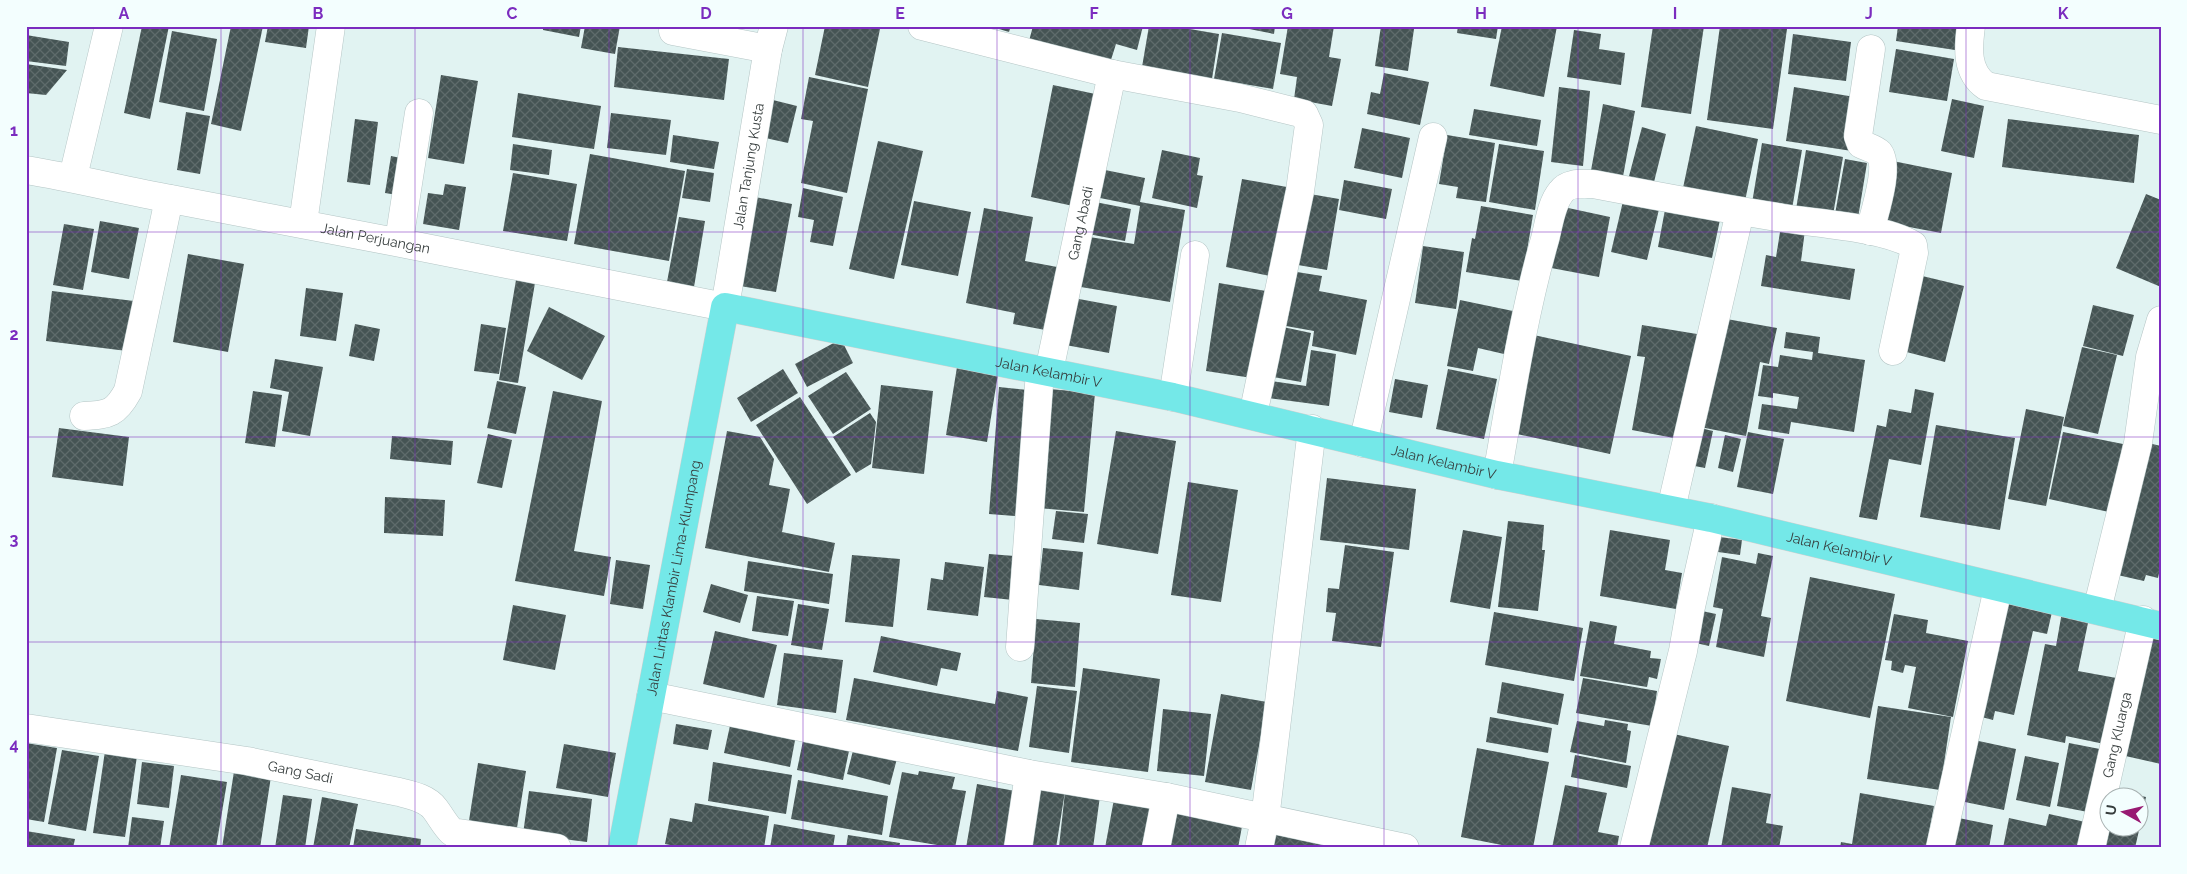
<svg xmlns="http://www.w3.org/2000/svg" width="2187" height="874" font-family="Raleway,sans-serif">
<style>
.building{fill:url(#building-cross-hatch)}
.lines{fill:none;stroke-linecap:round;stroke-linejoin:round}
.minor-casing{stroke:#b4c5c5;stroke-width:29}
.major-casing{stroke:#cfd0d0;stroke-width:29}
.minor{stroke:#fff;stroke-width:28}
.major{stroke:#74e8e8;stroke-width:28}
.grid{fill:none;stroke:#7b2cbf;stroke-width:1;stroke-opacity:0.55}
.labels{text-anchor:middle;stroke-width:5;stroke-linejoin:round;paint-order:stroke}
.street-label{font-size:14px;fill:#363d3d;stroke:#f3fefe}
.neatline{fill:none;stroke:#7b2cbf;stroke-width:2}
.grid-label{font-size:16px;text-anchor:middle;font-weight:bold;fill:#7b2cbf}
</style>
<defs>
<pattern id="building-cross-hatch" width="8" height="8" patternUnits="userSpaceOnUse" patternTransform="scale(1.25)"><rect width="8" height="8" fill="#455454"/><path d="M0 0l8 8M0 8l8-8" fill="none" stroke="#5e6b6b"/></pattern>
</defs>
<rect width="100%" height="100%" fill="#e1f3f2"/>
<path class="building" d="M142 26H169L150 119 124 113Z
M231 26H263L241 131 211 124Z
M268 26H309L306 48 265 42Z
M543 26H581L579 37 543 30Z
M585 26H620L615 54 581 48Z
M825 26H866L880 29 868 87 815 75Z
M989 26H1011L1009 32Z
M1033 26H1143L1137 50 1116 44 1110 63 1029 41Z
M1149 26H1172L1219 34 1212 79 1142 67Z
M1234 26H1275L1274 34Z
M1288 26H1334L1329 57 1341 59 1332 106 1294 99 1297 77 1280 74Z
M1381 26 1414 29 1408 71 1375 66Z
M1458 26H1498L1496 39 1457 33Z
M1502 26H1557L1544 97 1490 86Z
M1653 26H1704L1691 114 1641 107Z
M1720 26H1768L1787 29 1773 129 1707 120Z
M1898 26H1959L1955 50 1896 41Z
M1574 30 1601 34 1599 49 1625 53 1621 85 1567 77Z
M172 31 217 39 204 111 159 102Z
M1222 33 1281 43 1273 89 1214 79Z
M1793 34 1851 42 1846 81 1788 74Z
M26 35 69 42 66 66 26 61Z
M618 47 729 59 724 100 614 87Z
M1896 49 1954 59 1947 101 1889 92Z
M26 64 67 70 46 95 26 93Z
M1384 73 1429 82 1420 125 1367 114 1371 92 1380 94Z
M441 75 478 81 464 164 428 158Z
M809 77 868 89 847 193 801 183 813 121 801 119Z
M1053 85 1100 95 1078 207 1031 197Z
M1559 87 1590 91 1583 166 1551 162Z
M1794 87 1861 98 1852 151 1786 141Z
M518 93 601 106 594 149 512 137Z
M769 99 797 106 788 143 761 137Z
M1952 99 1984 106 1974 158 1941 151Z
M1603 104 1635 111 1622 182 1590 176Z
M1474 109 1541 120 1537 146 1469 135Z
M186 112 210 116 200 174 177 170Z
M611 113 671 120 666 155 607 148Z
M355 119 378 122 370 185 347 182Z
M2008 119 2139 135 2134 183 2002 167Z
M1696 126 1758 139 1745 201 1683 188Z
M1642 127 1666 134 1653 186 1628 180Z
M1362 128 1410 138 1402 178 1354 168Z
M673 135 719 142 714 169 670 162Z
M1447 135 1495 143 1486 202 1456 198 1458 187 1439 184Z
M878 141 923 151 894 279 849 269Z
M1762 143 1802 150 1792 209 1752 203Z
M513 144 552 150 549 175 510 170Z
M1499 144 1544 151 1535 210 1489 202Z
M1162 150 1200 158 1197 175 1203 176 1197 208 1152 198Z
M1806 150 1843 157 1833 215 1796 209Z
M590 154 685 171 669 261 574 244Z
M391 156 411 160 404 196 385 193Z
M1845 159 1867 163 1858 218 1835 214Z
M1888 160 1952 173 1941 233 1877 221Z
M1095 168 1145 178 1140 202 1185 210 1170 302 1075 286 1083 236 1134 244 1140 206 1090 196Z
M687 169 714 173 710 202 682 198Z
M513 173 577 184 567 241 503 231Z
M1242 179 1287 187 1270 276 1226 267Z
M1344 180 1392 189 1386 219 1339 210Z
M445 184 466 187 459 230 423 224 428 193 443 195Z
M803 188 843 197 833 246 810 242 814 220 798 217Z
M1310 194 1339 199 1327 270 1298 265Z
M2146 194 2161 200V287L2116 268Z
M755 197 792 204 776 292 740 286Z
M1624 197 1660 205 1647 260 1611 252Z
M1667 199 1722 210 1712 258 1658 247Z
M914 201 971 212 958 276 901 265Z
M1090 201 1131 209 1125 241 1083 233Z
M1481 206 1533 215 1522 281 1466 272 1472 238 1475 239Z
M1559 206 1610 217 1599 277 1546 267Z
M984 208 1033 217 1025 261 1068 269 1056 332 1013 324 1015 313 966 303Z
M679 217 705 221 694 287 667 282Z
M100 221 139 228 129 279 91 272Z
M64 224 94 229 83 290 53 285Z
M1781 226 1805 230 1801 261 1855 269 1850 300 1761 286 1766 255 1776 257Z
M1423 246 1464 252 1456 309 1415 303Z
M188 254 244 264 228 352 173 342Z
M1297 272 1322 276 1319 291 1367 300 1356 355 1312 346 1314 331 1286 326Z
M1914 274 1964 286 1945 362 1895 349Z
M516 280 535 283 518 383 499 380Z
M1219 283 1266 291 1252 378 1206 371Z
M306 288 343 293 336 341 300 336Z
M52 291 134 301 127 351 46 341Z
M1068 297 1117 306 1109 353 1060 344Z
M1460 300 1513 311 1504 354 1478 348 1473 371 1447 366Z
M2093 305 2134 315 2123 356 2083 346Z
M549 307 605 336 582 380 527 351Z
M1721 318 1777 328 1769 364 1760 362 1746 436 1700 427Z
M355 324 380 329 374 361 349 356Z
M481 324 506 328 499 374 474 371Z
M1642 325 1697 334 1679 439 1632 430 1645 357 1637 356Z
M1283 327 1311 333 1301 382 1273 377Z
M1786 332 1820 337 1818 353 1865 360 1854 432 1791 422 1789 434 1758 429 1762 404 1797 409 1799 397 1773 393V398L1758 396 1763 365 1778 367 1780 355 1812 360 1813 352 1784 348Z
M1529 334 1631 356 1610 454 1508 432Z
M841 339 853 363 807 387 795 364Z
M2082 347 2117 355 2098 434 2063 426Z
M1311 350 1336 354 1329 406 1269 398 1271 381 1306 386Z
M275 359 323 367 310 436 282 431 289 392 270 388Z
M957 367 998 374 987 442 946 435Z
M783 369 798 393 751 422 737 398Z
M1448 369 1497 379 1484 439 1436 429Z
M846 372 871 409 833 434 808 396Z
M1395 379 1428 385 1422 418 1389 412Z
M497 381 526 387 516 434 487 428Z
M881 385 933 391 924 474 872 468Z
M999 387 1037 391 1027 517 989 514Z
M1049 389 1095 393 1084 512 1038 508Z
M1915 389 1934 393 1921 465 1889 459 1877 520 1859 517 1877 425 1886 427 1889 409 1911 413Z
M253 391 282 395 275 447 245 443Z
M553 391 602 401 574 551 611 557 604 596 515 581Z
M800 397 851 475 807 504 756 425Z
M2026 409 2064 417 2046 506 2008 499Z
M870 413 876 422 871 464 856 473 833 437Z
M1936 425 2015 438 2000 530 1920 517Z
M1692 426 1713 431 1705 468 1684 464Z
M59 428 129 437 123 486 52 477Z
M727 431 760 437 774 459 769 485 790 489 782 532 835 543 829 572 705 548Z
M1116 431 1176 441 1158 554 1097 544Z
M1748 432 1784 439 1773 494 1737 487Z
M2063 432 2123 444 2109 512 2049 499Z
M488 434 512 440 502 488 477 483Z
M1725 435 1741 439 1733 472 1718 468Z
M392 436 453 441 451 465 390 459Z
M2144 442 2161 446V563L2158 578 2146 575 2144 581 2113 574Z
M1327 478 1416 489 1409 550 1320 540Z
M1188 482 1238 490 1221 602 1171 595Z
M385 497 445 500 443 536 384 533Z
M1056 511 1088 514 1084 543 1052 539Z
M1508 521 1544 525 1542 550H1545L1538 611 1498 607Z
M1463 530 1502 537 1490 609 1450 602Z
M1610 530 1670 540 1665 570 1682 573 1676 609 1600 596Z
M1720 537 1742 540 1740 555 1718 552Z
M1345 545 1394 552 1381 647 1332 641 1336 613 1326 612 1328 588 1339 589Z
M1043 548 1083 552 1079 590 1039 585Z
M1758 553 1773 556 1761 616 1771 618 1764 657 1716 647 1723 609 1713 607 1722 557 1756 564Z
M989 554 1026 557 1022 601 984 597Z
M852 555 900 559 893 627 845 622Z
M616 560 650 565 643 609 610 604Z
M748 561 833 574 829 604 744 591Z
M945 562 984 567 978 616 927 610 931 578 943 580Z
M1810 577 1895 594 1870 718 1786 701Z
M711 584 748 595 740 623 703 612Z
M757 596 794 601 788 636 752 631Z
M2000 601 2052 612 2047 634 2033 631 2014 715 1995 711 1993 720 1974 715Z
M798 604 829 609 822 650 791 645Z
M513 605 566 615 555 670 503 660Z
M1693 609 1716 614 1709 646 1687 641Z
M1494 612 1583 628 1574 681 1485 665Z
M2062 612 2089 618 2078 671 2122 679 2109 745 2066 736 2065 743 2027 735 2045 644 2056 646Z
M1894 614 1928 620 1926 633 1968 641 1953 717 1908 708 1916 667 1905 665 1903 673 1891 670 1892 661 1885 660Z
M1036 619 1080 623 1075 687 1031 683Z
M1590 621 1617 626 1614 644 1651 651 1650 658 1661 659 1657 679 1649 677 1647 687 1580 676Z
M715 631 777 645 764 698 703 684Z
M2149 634 2161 636V764L2121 755Z
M881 636 961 653 957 671 941 668 937 686 873 672Z
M784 653 843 660 836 713 777 705Z
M1083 668 1160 679 1148 772 1071 762Z
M854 678 995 704 997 691 1028 697 1018 751 846 720Z
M1583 678 1657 691 1652 726 1576 713Z
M1502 682 1564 694 1558 725 1497 713Z
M1037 686 1077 691 1069 753 1029 747Z
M1221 694 1267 702 1251 790 1205 782Z
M1878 706 1951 717 1940 790 1867 779Z
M1163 709 1211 714 1204 776 1157 771Z
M1490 717 1552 728 1548 753 1486 742Z
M1605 720 1628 724 1627 730 1631 731 1626 763 1570 752 1577 721 1604 726Z
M731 721 796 735 790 767 724 753Z
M676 724 712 730 708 750 673 744Z
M1669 733 1729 746 1707 848H1645Z
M804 736 850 746 843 780 797 770Z
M856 739 899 751 890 785 847 774Z
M1974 740 2016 749 2004 810 1960 801Z
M26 743 57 748 44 822 26 819Z
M2069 743 2105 750 2093 813 2057 806Z
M564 744 616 753 608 797 556 788Z
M1477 748 1549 762 1533 848H1517L1461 837Z
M62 750 99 756 86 831 48 824Z
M105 751 137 756 125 837 93 833Z
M1575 755 1631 766 1627 788 1571 777Z
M2025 756 2059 763 2050 807 2016 800Z
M142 762 174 766 169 808 137 804Z
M713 762 792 775 786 814 708 801Z
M478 763 526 771 516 834 468 827Z
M235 765 272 770 260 848H222Z
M919 771 955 777 952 789 966 791 955 848 889 837 902 772 918 775Z
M181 775 227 782 216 848H169Z
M798 780 888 796 882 835 791 819Z
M1031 780 1066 785 1056 848H1020Z
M977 784 1021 792 1011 848H966Z
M1565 785 1607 793 1598 832 1619 836 1617 848H1552Z
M1732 787 1771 794 1766 823 1783 826 1779 848H1721Z
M2106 788 2146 797 2140 823V796H2110V826H2140L2135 848H2093Z
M529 791 592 799 587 842 523 834Z
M1065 792 1100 796 1093 848 1059 847Z
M1860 793 1934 806 1926 848H1840L1841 842 1852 844Z
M283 795 312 799 305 848H275Z
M322 797 358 804 349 848H313Z
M1114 799 1154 806 1147 848H1105Z
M695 803 769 816 764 848H686L665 844 670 818 692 822Z
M1170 808 1243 821 1238 848H1163Z
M2049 814 2090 823 2085 848H2003L2009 818 2046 826Z
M1949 816 1993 825 1989 848H1943Z
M132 817 164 821 160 848H128Z
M774 824 835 835 833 848H770Z
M356 829 421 839 420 848H353Z
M26 831 75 839 73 848H26Z
M1267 831 1353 848H1265Z
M848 835 900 843 899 848H846Z"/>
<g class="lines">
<g class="minor-casing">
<g id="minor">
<path d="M922 26 1112 74 1240 98 1304 114 1309 125 1300 191 1253 415"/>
<path d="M1971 26C1968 48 1966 72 1986 86L2161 120"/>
<path d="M673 31 768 49"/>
<path id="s1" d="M26 170C75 178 122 190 171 199 356 234 540 270 725 307L768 49 774 26"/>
<path d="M73 177 109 26"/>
<path d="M303 223 331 26"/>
<path d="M1870 231C1874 214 1890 167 1879 153 1875 149 1867 147 1861 144L1858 136 1871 49"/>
<path d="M399 241 419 113"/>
<path id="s2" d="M1049 371 1112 74"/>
<path d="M1173 397 1195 255"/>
<path d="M84 416C109 415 116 413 128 391L169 199"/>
<path d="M1363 443 1433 137"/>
<path d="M1497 475C1511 396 1523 316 1545 239 1549 224 1551 204 1561 192 1568 182 1582 184 1593 184 1656 196 1720 208 1783 218 1820 224 1882 227 1913 245L1914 253 1893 351"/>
<path d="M1671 509 1740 212"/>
<path d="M2097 610 2138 443 2150 357 2161 320"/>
<path d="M1020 647 1040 371"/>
<path d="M651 696 1029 774 1166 797 1405 848"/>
<path id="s3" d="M26 728 247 761 399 792C411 795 427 798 435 809 441 817 445 825 452 832L557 848"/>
<path d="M1018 848 1029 774"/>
<path d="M1156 848 1166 797"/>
<path d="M1259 848 1265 819 1312 429"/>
<path d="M1634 848 1683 651 1690 611 1711 518"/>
<path d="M1940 848 1998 588"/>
<path id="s4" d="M2091 848 2143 620"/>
</g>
</g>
<g class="major-casing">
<g id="major">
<path id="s5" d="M622 848 725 307 1173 397 1497 475 1711 518 2161 626"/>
</g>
</g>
<use href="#minor" class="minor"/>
<use href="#major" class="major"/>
</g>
<path class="grid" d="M221 26V848M415 26V848M609 26V848M803 26V848M997 26V848M1190 26V848M1384 26V848M1578 26V848M1772 26V848M1966 26V848M26 232H2161M26 437H2161M26 642H2161"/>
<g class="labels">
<g class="street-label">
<text dy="5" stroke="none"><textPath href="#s1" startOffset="855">Jalan Tanjung Kusta</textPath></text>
<text dy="5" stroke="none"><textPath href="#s2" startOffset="151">Gang Abadi</textPath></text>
<text dy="5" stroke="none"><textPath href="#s1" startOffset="356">Jalan Perjuangan</textPath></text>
<text dy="5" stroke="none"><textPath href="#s5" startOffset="881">Jalan Kelambir V</textPath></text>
<text dy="5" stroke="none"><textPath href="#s5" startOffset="1286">Jalan Kelambir V</textPath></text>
<text dy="5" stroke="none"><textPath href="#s5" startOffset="1691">Jalan Kelambir V</textPath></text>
<text dy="5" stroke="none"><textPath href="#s5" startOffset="275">Jalan Lintas Klambir Lima–Klumpang</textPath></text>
<text dy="5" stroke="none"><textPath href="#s4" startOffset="116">Gang Kluarga</textPath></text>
<text dy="5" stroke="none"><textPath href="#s3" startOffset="278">Gang Sadi</textPath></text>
</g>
</g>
<rect width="2187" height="874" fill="none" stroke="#f3fefe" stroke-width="55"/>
<g transform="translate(2124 812) rotate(278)"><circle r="24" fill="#f3fefe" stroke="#a7b1b1"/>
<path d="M0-4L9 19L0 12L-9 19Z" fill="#981a72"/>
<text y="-8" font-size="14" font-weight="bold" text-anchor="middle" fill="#363d3d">U</text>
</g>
<rect x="28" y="28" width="2132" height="818" class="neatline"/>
<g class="grid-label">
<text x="124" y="19">A</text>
<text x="318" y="19">B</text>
<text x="512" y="19">C</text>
<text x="706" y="19">D</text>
<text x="900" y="19">E</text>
<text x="1094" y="19">F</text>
<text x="1287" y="19">G</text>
<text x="1481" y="19">H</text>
<text x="1675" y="19">I</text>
<text x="1869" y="19">J</text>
<text x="2063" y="19">K</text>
<text x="14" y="136">1</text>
<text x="14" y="340">2</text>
<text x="14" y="545">3</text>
<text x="14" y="750">4</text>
</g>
</svg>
